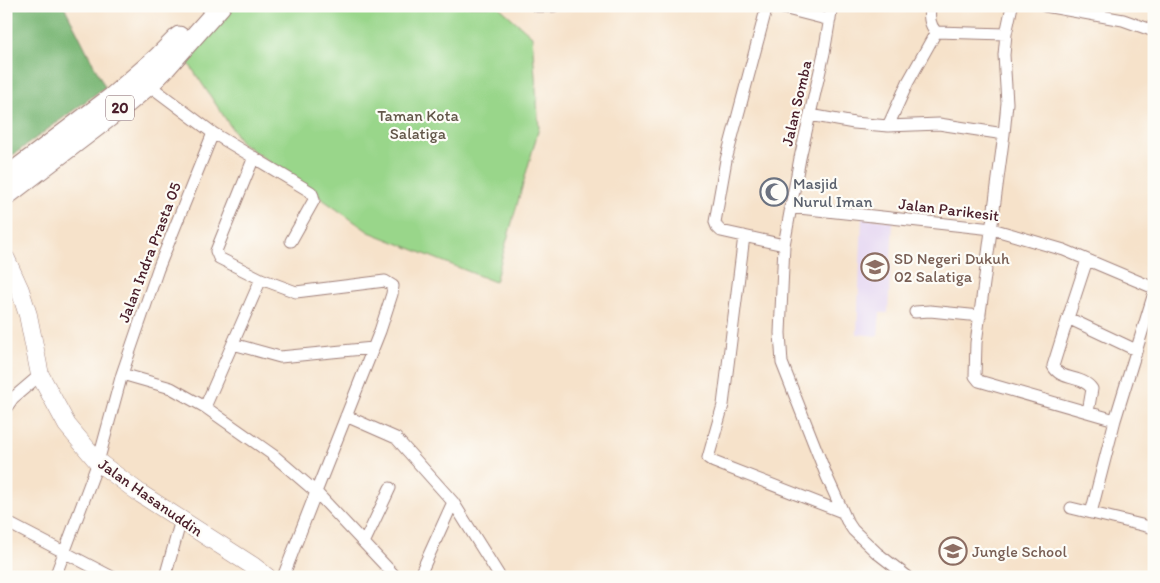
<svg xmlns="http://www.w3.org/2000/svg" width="1160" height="583" font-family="Itim,sans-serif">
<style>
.built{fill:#e3d3f2}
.green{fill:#99d68a;stroke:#727a5a}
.forest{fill:#7ab776;stroke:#626b50}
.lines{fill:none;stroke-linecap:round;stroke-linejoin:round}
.minor-casing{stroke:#a0807a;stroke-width:13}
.primary-casing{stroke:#a0807a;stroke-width:19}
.trunk-casing{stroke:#a0807a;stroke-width:21}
.minor{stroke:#fff;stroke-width:11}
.primary{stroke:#fff;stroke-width:18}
.trunk{stroke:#fff;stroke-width:19}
.labels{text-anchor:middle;stroke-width:4.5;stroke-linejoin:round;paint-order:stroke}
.shield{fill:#fdfcf7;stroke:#806168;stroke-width:1}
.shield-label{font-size:15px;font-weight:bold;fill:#4a1f2b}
.street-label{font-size:16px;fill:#4a1f2b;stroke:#fdfcf7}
.park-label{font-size:16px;fill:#625648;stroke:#fdfcf7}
.worship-label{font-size:16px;fill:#5b616d;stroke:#fdfcf7;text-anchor:start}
.education-label{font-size:16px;fill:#785e54;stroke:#fdfcf7;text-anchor:start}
</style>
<rect width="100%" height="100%" fill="#fdfcf7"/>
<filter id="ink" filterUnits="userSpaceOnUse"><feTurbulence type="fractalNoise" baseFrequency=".02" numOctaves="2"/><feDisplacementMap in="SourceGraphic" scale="10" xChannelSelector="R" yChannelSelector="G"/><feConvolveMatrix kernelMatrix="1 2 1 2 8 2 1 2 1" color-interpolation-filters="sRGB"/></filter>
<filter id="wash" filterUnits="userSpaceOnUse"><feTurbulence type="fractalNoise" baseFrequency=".0096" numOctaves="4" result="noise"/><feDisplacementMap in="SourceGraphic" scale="20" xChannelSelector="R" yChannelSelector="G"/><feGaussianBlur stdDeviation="1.12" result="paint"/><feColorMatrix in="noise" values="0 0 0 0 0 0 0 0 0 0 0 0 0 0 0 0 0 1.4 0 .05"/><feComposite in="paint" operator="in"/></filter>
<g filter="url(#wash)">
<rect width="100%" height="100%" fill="#f6e2ca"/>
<path class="built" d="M862 218 893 221 888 313H880L878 336 857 334Z"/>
<path class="green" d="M235 6H498L532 36 539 128 495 282 369 232 241 142 187 61Z"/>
<path class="forest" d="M6 6H64L105 87 6 160Z"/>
</g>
<g filter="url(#ink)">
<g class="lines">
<g class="minor-casing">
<path id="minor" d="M537 6H554
M767 6 726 160 715 222 717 227 721 231 784 245
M775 6 830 20
M832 6 824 53 800 158 784 245 780 333 782 363 827 477 847 521 853 530 877 553 908 577
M930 6C929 17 929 24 936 32L1006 34
M1012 6 1006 34 1004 55 1007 103 1004 134 976 343 975 376 979 381 1115 420
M1045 6 1123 20 1154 31
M936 32 908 82 888 126 939 124 1004 134
M149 85 213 133 311 192 313 196 314 200 291 241
M810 115 854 123 888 126
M254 157 216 251 219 258 261 279 296 292 385 281 393 286 392 294 380 331 316 492 396 577
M790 207 992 229 1064 250 1154 288
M744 236 723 405 708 458 714 462 842 512
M915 312 930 311 980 316
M1068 318 1087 260
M233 344 280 357 373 348
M122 374 171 388 205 407 273 455 316 492 283 577
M205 407 261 279
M6 408 13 398 40 375
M1088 412 1092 389C1083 375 1060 381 1053 366L1068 318 1136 350
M346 416 396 438 453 502 500 577
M1071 508 1154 528
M1091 513 1115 420 1154 293
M6 522 112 577
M364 543 390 488
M55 577 98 462 122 374 158 269 213 133
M165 577 181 520
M419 577 453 502"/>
</g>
<g class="primary-casing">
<path id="primary" d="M6 259 20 290 28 315 40 375 67 425 98 462 141 494 253 566 267 577"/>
</g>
<g class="trunk-casing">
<path id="trunk" d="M6 177 112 97 157 58 179 36
M6 196 124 106 149 85 165 69 221 6"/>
</g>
<use href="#minor" class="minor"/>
<use href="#primary" class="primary"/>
<use href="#trunk" class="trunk"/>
</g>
</g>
<defs>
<g id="mosque-ring" transform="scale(1.4375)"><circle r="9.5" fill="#fdfcf7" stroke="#6b7280" stroke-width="1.5"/><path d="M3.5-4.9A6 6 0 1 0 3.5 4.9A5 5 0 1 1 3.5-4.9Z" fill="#6b7280"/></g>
<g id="school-ring" transform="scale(1.4375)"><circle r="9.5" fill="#fdfcf7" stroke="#8d6e63" stroke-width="1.5"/><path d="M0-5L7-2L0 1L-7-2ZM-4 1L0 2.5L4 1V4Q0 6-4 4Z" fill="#8d6e63"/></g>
</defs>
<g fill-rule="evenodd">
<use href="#mosque-ring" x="774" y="192"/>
<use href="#school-ring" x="875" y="267"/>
<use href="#school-ring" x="953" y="551"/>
</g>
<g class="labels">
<rect class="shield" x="106" y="95.5" width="28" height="25" rx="4"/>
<g class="shield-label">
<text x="120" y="113">20</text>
</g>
<g class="street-label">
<text transform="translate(796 103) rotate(-77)" y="6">Jalan Somba</text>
<text transform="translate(949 209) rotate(7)" y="6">Jalan Parikesit</text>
<text transform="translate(149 252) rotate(-69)" y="6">Jalan Indra Prasta 05</text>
<text transform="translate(151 497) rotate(35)" y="6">Jalan Hasanuddin</text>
</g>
<g class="park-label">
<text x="418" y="121">Taman Kota<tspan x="418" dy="18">Salatiga</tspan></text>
</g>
<g class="worship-label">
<text x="793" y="189">Masjid<tspan x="793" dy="18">Nurul Iman</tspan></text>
</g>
<g class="education-label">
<text x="894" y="264">SD Negeri Dukuh<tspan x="894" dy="18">02 Salatiga</tspan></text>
<text x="972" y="557">Jungle School</text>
</g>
</g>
<rect width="1160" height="583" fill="none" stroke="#fdfcf7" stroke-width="25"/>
</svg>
